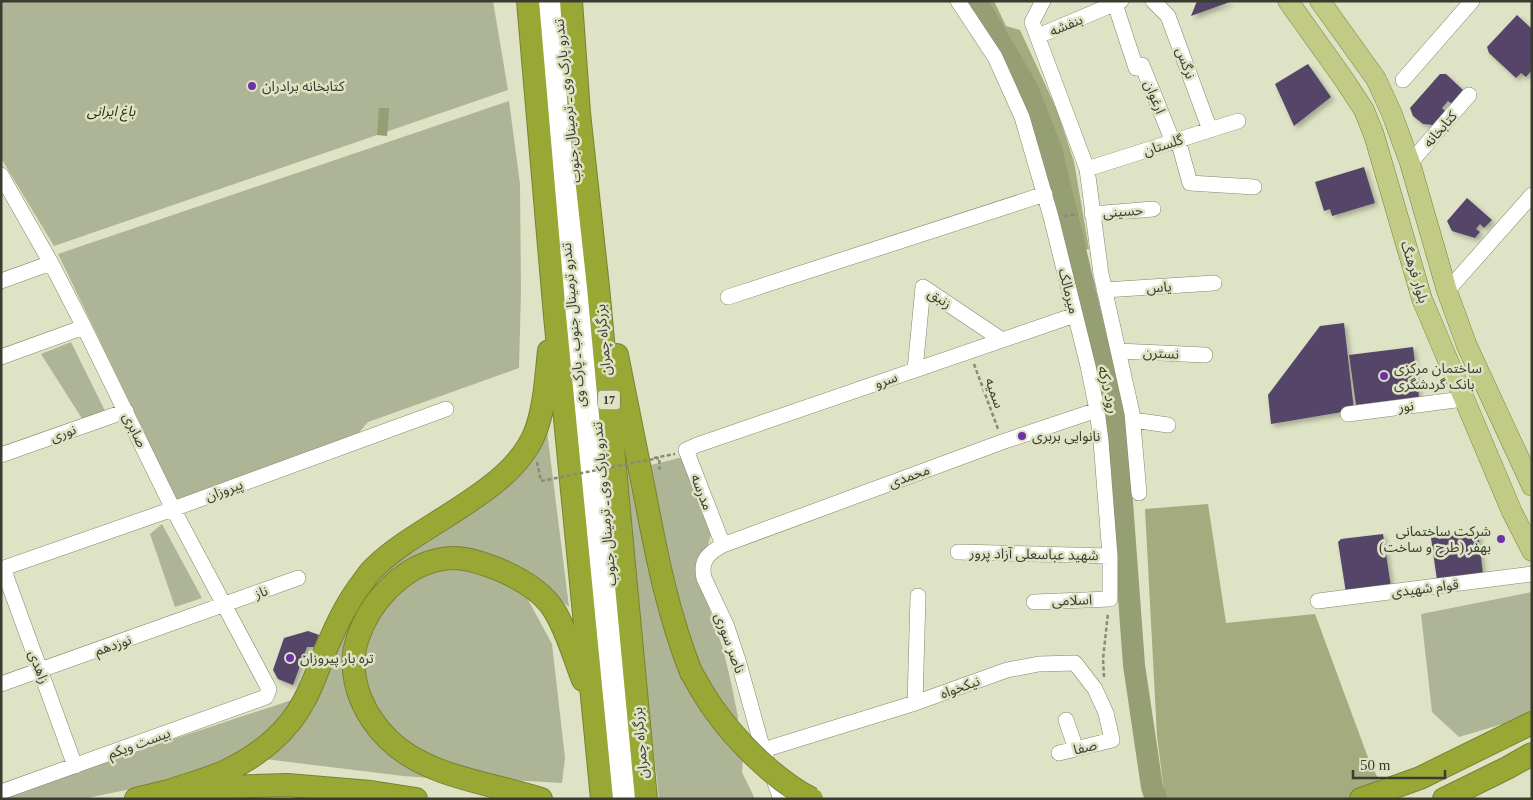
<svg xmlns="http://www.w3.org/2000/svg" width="1533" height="800" font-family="'Times New Roman','Noto Sans Arabic',serif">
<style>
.green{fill:#aeb596}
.forest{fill:#a3ab7f}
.water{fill:#969e73}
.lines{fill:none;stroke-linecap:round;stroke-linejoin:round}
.river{stroke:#969e73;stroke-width:22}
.building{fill:#544568;filter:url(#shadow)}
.minor-casing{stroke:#82876b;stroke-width:16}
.major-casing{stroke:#788233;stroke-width:21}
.highway-casing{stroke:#788233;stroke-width:24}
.path{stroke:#888c77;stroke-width:2.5;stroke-dasharray:4 2.5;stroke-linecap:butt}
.minor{stroke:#fff;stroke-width:15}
.major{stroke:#c2cb86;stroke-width:20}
.highway{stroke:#99a835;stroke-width:22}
.highway-bridge-casing{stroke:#788233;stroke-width:24;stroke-linecap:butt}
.path-bridge{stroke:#888c77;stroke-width:2.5;stroke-dasharray:4 2.5;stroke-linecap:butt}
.highway-bridge{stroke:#99a835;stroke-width:22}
.poi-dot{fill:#6e32a8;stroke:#dde3c4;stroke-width:2}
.labels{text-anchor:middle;stroke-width:5;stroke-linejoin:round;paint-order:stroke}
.shield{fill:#dde3c4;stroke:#6b6e5c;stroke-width:1}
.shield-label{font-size:12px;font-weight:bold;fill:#3a3c30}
.street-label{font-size:14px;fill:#3a3c30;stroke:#dde3c4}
.poi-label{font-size:14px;fill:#3a3c30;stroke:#dde3c4;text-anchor:start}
.park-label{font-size:14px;font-style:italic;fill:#2b300d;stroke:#dde3c4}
.water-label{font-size:15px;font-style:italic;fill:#3f4613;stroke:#dde3c4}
</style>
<defs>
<filter id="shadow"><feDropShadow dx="3" dy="3" stdDeviation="2.5" flood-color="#0004"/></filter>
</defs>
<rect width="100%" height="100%" fill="#dde3c4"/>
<path class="green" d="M1 1H493L508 90 54 246 1 158Z
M509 101 520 184 521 290 519 368 368 422 356 436 177 500 58 254Z
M71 342 106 413 83 420 41 354Z
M546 423 569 607 538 581 482 555 379 584 352 691 432 778 403 776 265 759 296 734 314 708 348 620 366 588 404 557Z
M622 443 630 448 657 583 743 758 742 772 755 799H659L630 541Z
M679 458H686L712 530 708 545 700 557 699 577 723 649 731 682 738 717 737 727 695 664 647 466Z
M162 524 202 598 175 607 150 534Z
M440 567 476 568 525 594 552 644 565 758 562 783 510 780 449 769 398 740 373 712 359 650 389 598 416 578Z
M1532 592V712L1516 720 1459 737 1432 712 1421 614Z
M298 698 253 751 180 779 82 799H1V796Z"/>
<path class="forest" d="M983 1H994L1006 26 1020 30 1057 110 1074 162 1089 249 1083 250 1046 114Z
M1208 504 1226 623 1315 614 1370 763 1389 799H1165L1157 736 1145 509Z"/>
<path class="water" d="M379 108H389L387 136 377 135Z"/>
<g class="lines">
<path class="river" d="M976 1 1027 88 1051 149 1116 421 1134 665 1152 787 1156 799"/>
</g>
<path class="building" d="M1197 1H1230V2L1191 16Z
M1517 15 1532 29V70L1526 77 1521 73 1516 78 1489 53 1487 47Z
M1308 64 1331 97 1294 126 1275 84Z
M1440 74H1446L1463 90 1452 104 1448 101 1442 108 1445 111 1433 125 1423 124 1413 116 1410 108Z
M1364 167 1375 203 1332 216 1330 209 1324 211 1315 182Z
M1467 198 1492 220 1484 228 1480 224 1476 229 1480 232 1475 238 1452 231 1447 221Z
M1344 323 1354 410 1271 424 1268 395 1320 326Z
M1413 347 1419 397 1356 405 1349 355Z
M1478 532 1483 574 1437 580 1431 538Z
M1383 534 1391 587 1346 593 1338 542 1341 539Z
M308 631 319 635 314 647H307L293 685 278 679 273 670 284 638Z"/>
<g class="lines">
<g class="minor-casing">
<path id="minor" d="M543 1 616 799
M557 1 593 381 630 799
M958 1 995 57 1022 117 1051 217 1088 366 1097 410 1101 441 1110 556V599L1034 602
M1043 1 1032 22 1087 169 1101 274 1132 413 1139 493
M1153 1 1168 16 1210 130
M1115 4 1136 68 1142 65 1173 142
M1038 36 1121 1
M1403 80 1472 1
M1178 140 1190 183 1254 187
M1410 163 1469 95
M1087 169 1238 121
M1 175 51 263 84 327 173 509 269 689 266 697 1 792
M1092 214 1153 209
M1 281 51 263
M1104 290 1214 283
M1447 291 1532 195
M728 297 1045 194
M1118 351 1205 355
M1 357 84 327
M915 370 923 287 1002 340
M1348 414 1463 399
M1133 420 1168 425
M1 455 126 411
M723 545 686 450 697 445 1075 315
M958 552 1110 556
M3 568 75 766
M1 569 173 509 446 409
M1318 601 1532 574
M1 684 298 578
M915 703 918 596
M1066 720 1076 749
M763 750 915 703 1007 670 1039 664 1075 663 1095 689 1106 713 1112 740 1059 753
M781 799 763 750 738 660 727 627 704 578C700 561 708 553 723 545L1002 442 1097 410"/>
</g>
<g class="major-casing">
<path id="major" d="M1288 1 1343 78 1364 110 1374 135 1422 299 1512 512 1532 551
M1320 1 1376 79 1392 114 1410 163 1447 291 1467 346 1532 486"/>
</g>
<g class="highway-casing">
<path id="highway" d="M528 1 555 316 602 799
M571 1 579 113 598 287 646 799
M617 355C627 403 636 452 646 500 657 558 669 617 691 672
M169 791C188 784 209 779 226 771 258 756 288 732 304 701 313 685 319 666 326 649 337 624 346 604 362 583 366 578 369 572 374 568 419 523 514 492 536 430 545 405 546 377 549 351
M136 799 169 791 227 787 287 785 371 792 416 799
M541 799C491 783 426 777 388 739 365 716 351 686 354 654 355 643 359 634 363 625 379 591 413 559 453 558 469 558 485 564 500 570 521 579 542 591 554 610 567 631 574 657 583 680
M1361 799 1420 778 1532 723
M1444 799 1507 768 1532 754"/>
</g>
<path class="path" d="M1064 216 1078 214
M974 364 998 429
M654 458 675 454
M537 462 541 481
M658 469 660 468 659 458
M1104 677 1103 659 1108 613"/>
<use href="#minor" class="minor"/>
<use href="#major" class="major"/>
<use href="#highway" class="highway"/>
<g class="highway-bridge-casing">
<path id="highway-bridge" d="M691 672C698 684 705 697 713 708 736 741 776 781 812 799"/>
</g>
<path class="path-bridge" d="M541 481 659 458"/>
<use href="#highway-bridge" class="highway-bridge"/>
</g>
<g class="poi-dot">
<circle cx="252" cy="86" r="5"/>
<circle cx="1384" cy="376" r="5"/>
<circle cx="1022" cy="436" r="5"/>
<circle cx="1501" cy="539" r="5"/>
<circle cx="290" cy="658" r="5"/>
</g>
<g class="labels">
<rect class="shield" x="598" y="390.5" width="22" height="19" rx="4"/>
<g class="shield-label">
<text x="609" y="404">17</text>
</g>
<g class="street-label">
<text transform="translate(1066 25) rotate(-23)" y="5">بنفشه</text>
<text transform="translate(1186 63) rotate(70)" y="5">نرگس</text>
<text transform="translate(1155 97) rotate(68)" y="5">ارغوان</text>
<text transform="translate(567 101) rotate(-96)" y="5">تندرو پارک وی ـ ترمینال جنوب</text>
<text transform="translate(1440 129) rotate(-49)" y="5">کتابخانه</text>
<text transform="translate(1163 145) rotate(-18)" y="5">گلستان</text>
<text transform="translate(1123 211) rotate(-4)" y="5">حسینی</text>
<text transform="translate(1415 272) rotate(73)" y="5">بلوار فرهنگ</text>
<text transform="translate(1159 287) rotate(-4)" y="5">یاس</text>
<text transform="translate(1069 291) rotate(76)" y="5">میرمالک</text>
<text transform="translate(940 298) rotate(34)" y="5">زنبق</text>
<text transform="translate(573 325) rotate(-95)" y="5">تندرو ترمینال جنوب ـ پارک وی</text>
<text transform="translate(603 340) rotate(-95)" y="5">بزرگراه چمران</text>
<text transform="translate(1161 353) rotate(3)" y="5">نسترن</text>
<text transform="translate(886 380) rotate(-19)" y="5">سرو</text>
<text transform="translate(995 393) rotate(70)" y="5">سمیه</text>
<text transform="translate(1406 406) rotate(-7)" y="5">نور</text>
<text transform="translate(135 430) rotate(64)" y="5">صابری</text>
<text transform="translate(63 433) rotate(-20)" y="5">نوری</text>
<text transform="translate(909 476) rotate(-20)" y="5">محمدی</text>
<text transform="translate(224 490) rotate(-20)" y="5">پیروزان</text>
<text transform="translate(702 492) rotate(69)" y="5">مدرسه</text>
<text transform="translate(604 504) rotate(-95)" y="5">تندرو پارک وی ـ ترمینال جنوب</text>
<text transform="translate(1034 554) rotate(1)" y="5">شهید عباسعلی آزاد پرور</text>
<text transform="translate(1425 588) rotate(-7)" y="5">قوام شهیدی</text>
<text transform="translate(261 592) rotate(-20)" y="5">ناز</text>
<text transform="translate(1072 600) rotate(-2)" y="5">اسلامی</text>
<text transform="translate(730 643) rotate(70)" y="5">ناصر سوری</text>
<text transform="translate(113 645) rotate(-19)" y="5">نوزدهم</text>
<text transform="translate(39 667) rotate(70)" y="5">زاهدی</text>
<text transform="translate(960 687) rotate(-20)" y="5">نیکخواه</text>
<text transform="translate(139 743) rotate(-20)" y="5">بیست ویکم</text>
<text transform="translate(640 743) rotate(-95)" y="5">بزرگراه چمران</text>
<text transform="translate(1085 747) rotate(-14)" y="5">صفا</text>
</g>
<g class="poi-label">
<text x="262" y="91">کتابخانه برادران</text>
<text x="1394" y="373">ساختمان مرکزی<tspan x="1394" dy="16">بانک گردشگری</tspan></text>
<text x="1032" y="441">نانوایی بربری</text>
<text x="1491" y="536" text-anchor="end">شرکت ساختمانی<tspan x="1491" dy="16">بهفر (طرح و ساخت)</tspan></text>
<text x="300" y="663">تره بار پیروزان</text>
</g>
<g class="park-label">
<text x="111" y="116">باغ ایرانی</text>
</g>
<g class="water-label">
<text transform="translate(1108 389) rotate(77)" y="5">رود درکه</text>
</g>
</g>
<rect width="1533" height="800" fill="none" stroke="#3a3c30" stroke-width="5"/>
<path d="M1353 770v8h92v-8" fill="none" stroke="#3a3c30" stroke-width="2.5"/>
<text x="1360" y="770" font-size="15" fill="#3a3c30" stroke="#dde3c4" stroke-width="4" paint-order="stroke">50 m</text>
</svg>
